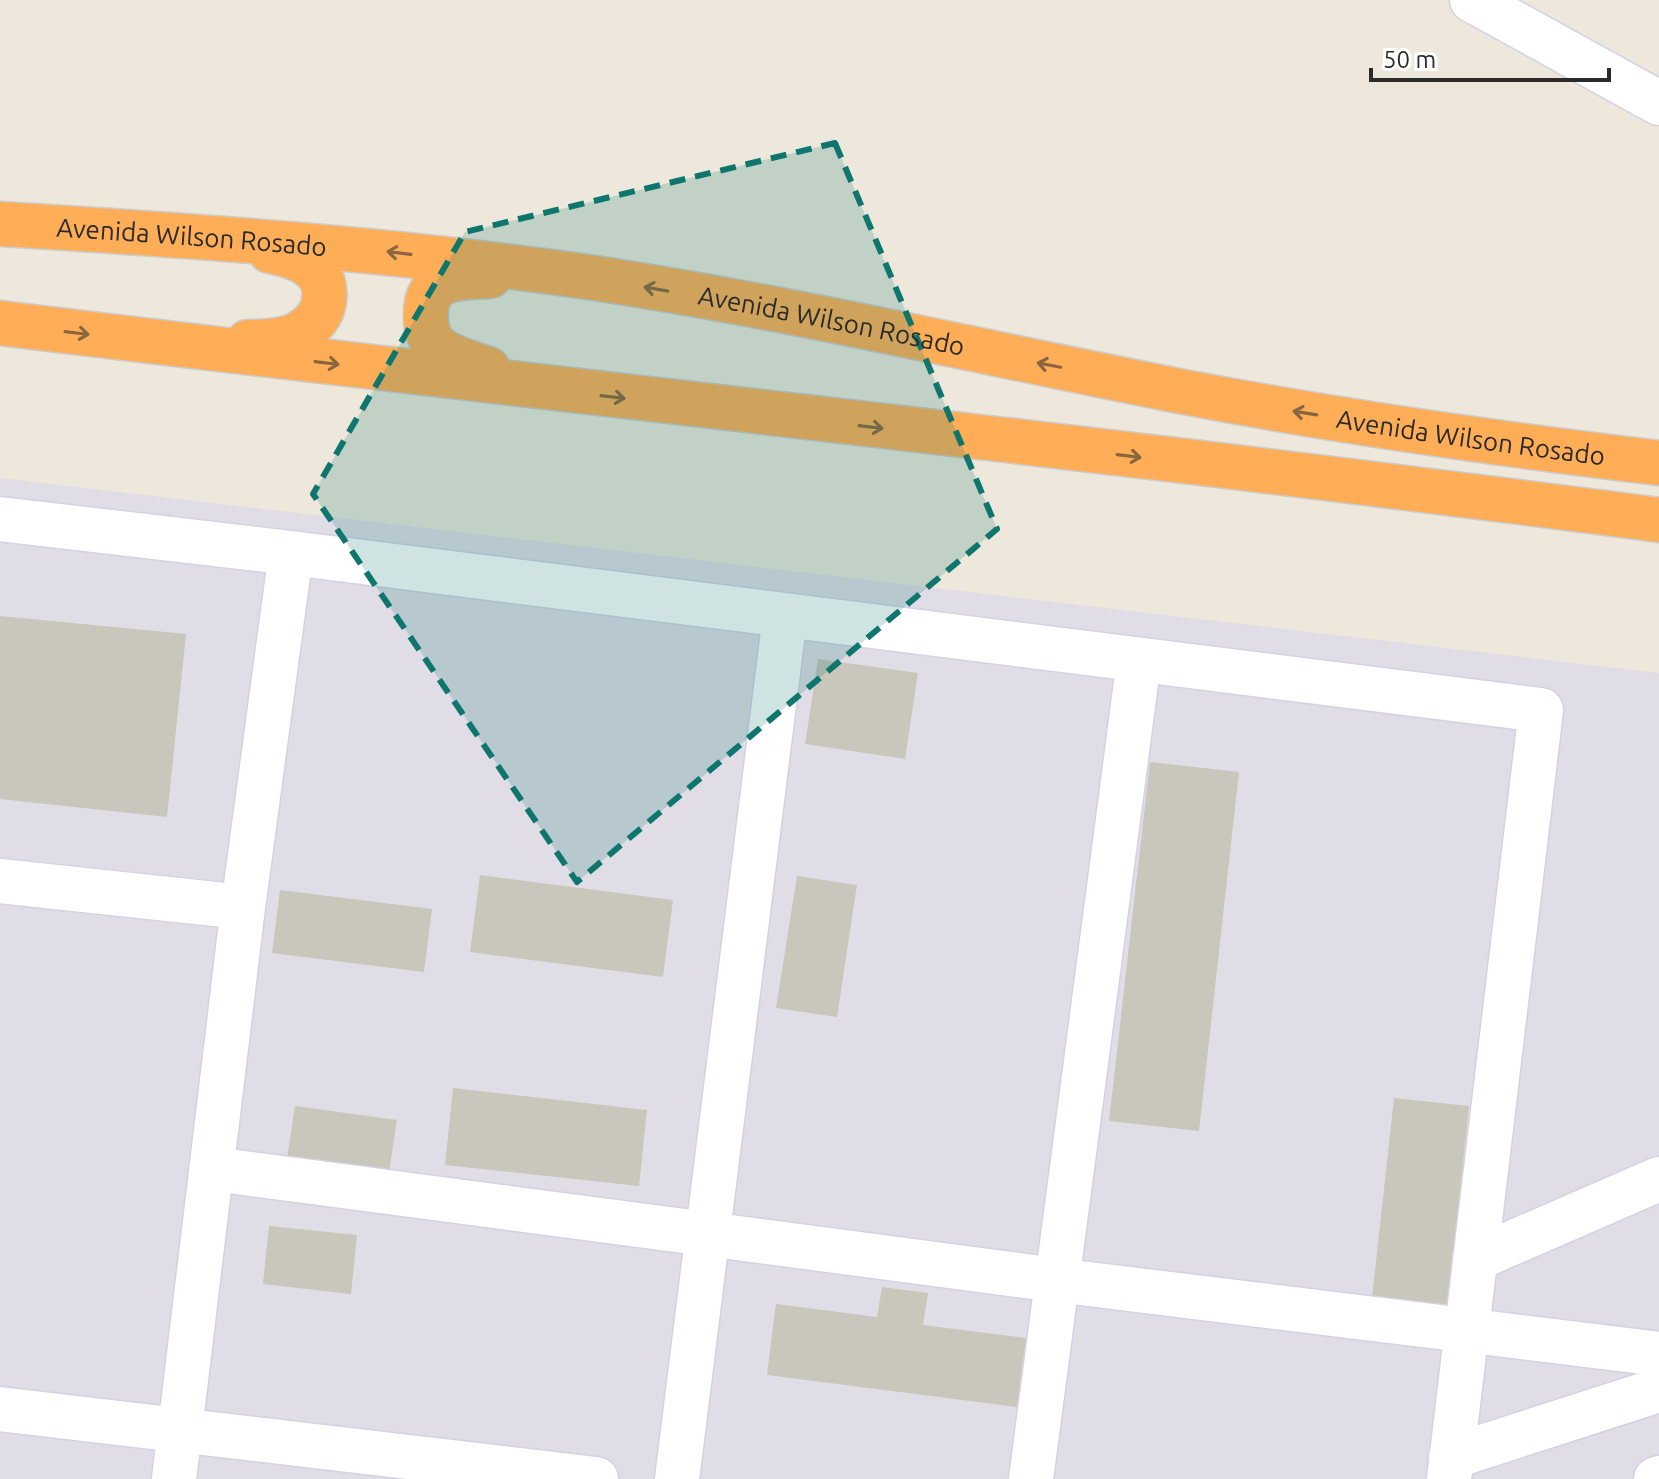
<svg xmlns="http://www.w3.org/2000/svg" width="1659" height="1479" font-family="Ubuntu,sans-serif">
<style>
.industrial{fill:#e1dde6}
.building{fill:#c9c6bb}
.lines{fill:none;stroke-linecap:round;stroke-linejoin:round}
.minor-casing{stroke:#d1d3e5;stroke-width:47}
.highway-casing{stroke:#ccc;stroke-width:47}
.minor{stroke:#fff;stroke-width:44}
.highway{stroke:#ffae57;stroke-width:44}
.oneway{stroke:#8a663f}
.marked{fill:#0f766e;fill-opacity:0.2;stroke:#0f766e;stroke-width:6;stroke-dasharray:16 10;stroke-linejoin:round}
.labels{text-anchor:middle;stroke-width:8;stroke-linejoin:round;paint-order:stroke}
.street-label{font-size:26px;fill:#2b2b2b;stroke:#fff}
</style>
<rect width="100%" height="100%" fill="#eee8dc"/>
<path class="industrial" d="M0 478 1659 673V1479H0Z"/>
<path class="building" d="M0 616 186 634 167 817 0 799Z
M818 659 918 673 905 759 805 744Z
M1150 762 1239 772 1199 1131 1109 1121Z
M480 875 673 900 663 977 470 952Z
M797 876 857 885 837 1017 776 1008Z
M280 890 432 909 424 972 272 953Z
M453 1088 647 1110 639 1186 445 1165Z
M1394 1098 1469 1106 1448 1306 1372 1298Z
M295 1106 397 1120 388 1179 286 1165Z
M269 1226 357 1235 351 1294 263 1284Z
M882 1287 928 1293 923 1325 1026 1338 1017 1407 767 1375 776 1304 877 1317Z"/>
<g class="lines">
<g class="minor-casing">
<path id="minor" d="M1472 0 1659 103
M0 519 291 553 1541 710 1449 1479
M0 881 243 907
M213 1169 1056 1280 1659 1354
M1475 1259 1659 1179
M0 1409 596 1479
M1451 1457 1659 1390
M174 1479 243 907 291 553
M677 1479 785 616
M1031 1479 1139 660
M1656 1479 1659 1478"/>
</g>
<g class="highway-casing">
<g id="highway">
<path id="s1" d="M0 224C197 236 392 249 588 277 788 307 985 353 1184 392 1341 422 1500 444 1659 463"/>
<path d="M0 323C553 390 1107 448 1659 520"/>
<path d="M248 342C264 342 284 341 298 334 309 328 320 318 323 306 332 269 300 257 270 251"/>
<path d="M488 369C472 363 449 358 436 346 428 338 426 327 426 317 424 275 459 278 490 276"/>
</g>
</g>
<use href="#minor" class="minor"/>
<use href="#highway" class="highway"/>
</g>
<defs><path id="oneway-shaft" d="M-6 0H5M1.5-3L5.5 0L1.5 3" fill="none" stroke-width="1.6" stroke-linecap="round" stroke-linejoin="round" transform="scale(2)"/></defs>
<g class="oneway">
<use href="#oneway-shaft" transform="translate(399 253) rotate(-173)"/>
<use href="#oneway-shaft" transform="translate(656 289) rotate(-170)"/>
<use href="#oneway-shaft" transform="translate(77 333) rotate(7)"/>
<use href="#oneway-shaft" transform="translate(327 363) rotate(7)"/>
<use href="#oneway-shaft" transform="translate(1049 365) rotate(-169)"/>
<use href="#oneway-shaft" transform="translate(613 397) rotate(7)"/>
<use href="#oneway-shaft" transform="translate(1305 413) rotate(-171)"/>
<use href="#oneway-shaft" transform="translate(871 427) rotate(7)"/>
<use href="#oneway-shaft" transform="translate(1129 456) rotate(7)"/>
</g>
<path class="marked" d="M835 143 997 529 577 882 313 494 465 232Z"/>
<g class="labels">
<g class="street-label">
<text dy="9" stroke="none"><textPath href="#s1" startOffset="192">Avenida Wilson Rosado</textPath></text>
<text dy="9" stroke="none"><textPath href="#s1" startOffset="838">Avenida Wilson Rosado</textPath></text>
<text dy="9" stroke="none"><textPath href="#s1" startOffset="1488">Avenida Wilson Rosado</textPath></text>
</g>
</g>
<path d="M1371 68v12h238v-12" fill="none" stroke="#2b2b2b" stroke-width="4"/>
<text x="1383" y="68" font-size="24" fill="#2b2b2b" stroke="#ffffff" stroke-width="6" paint-order="stroke">50 m</text>
</svg>
